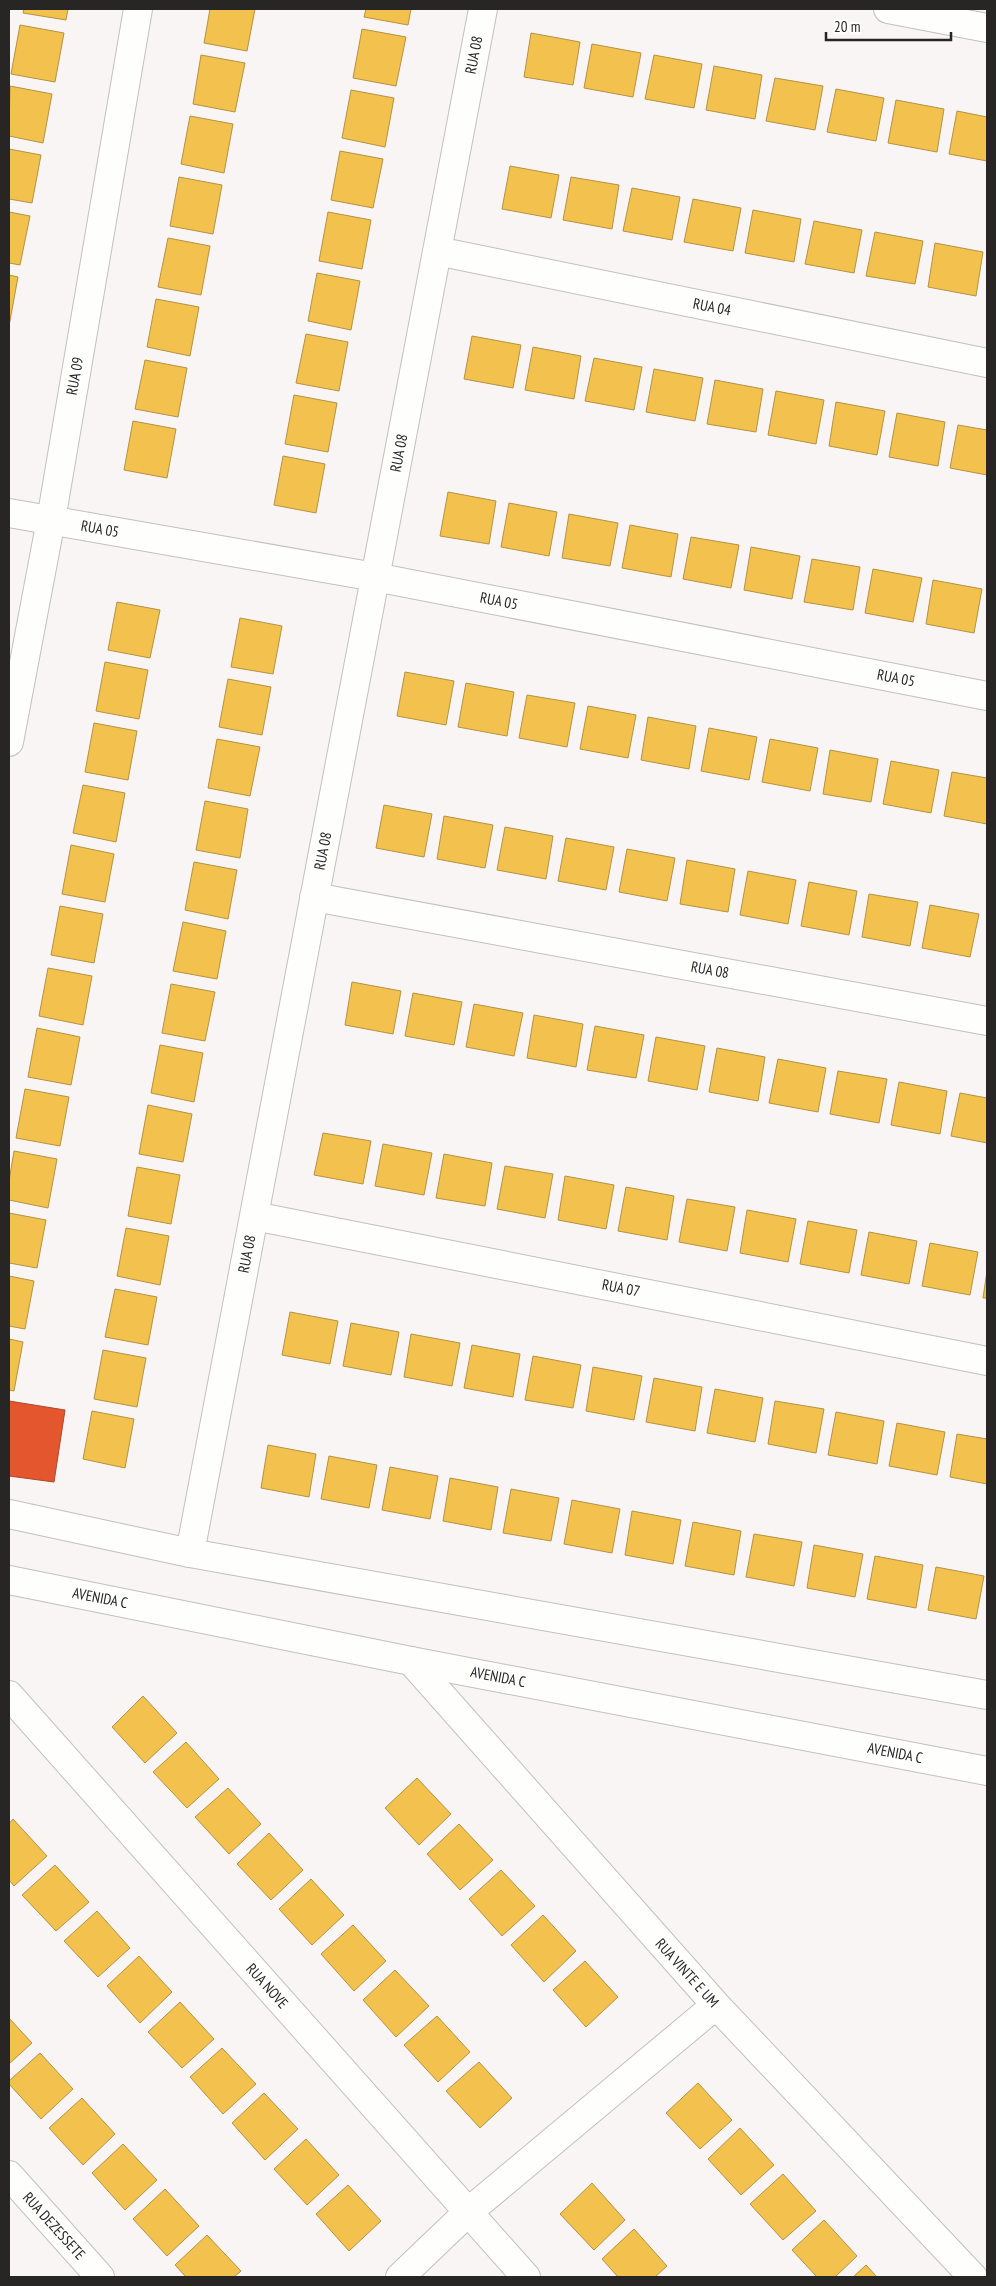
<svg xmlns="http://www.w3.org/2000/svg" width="996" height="2286" font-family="'PT Sans Narrow',sans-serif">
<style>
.homes{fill:#f2c14e;stroke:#b59242}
.shops{fill:#e4572e;stroke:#ab482b}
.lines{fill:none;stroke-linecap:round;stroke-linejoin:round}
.minor-casing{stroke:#c2c0c0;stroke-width:30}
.tertiary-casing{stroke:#c2c0c0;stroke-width:30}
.minor{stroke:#fefefd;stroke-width:28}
.tertiary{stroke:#fefefd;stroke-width:28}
.labels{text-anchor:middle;stroke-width:5;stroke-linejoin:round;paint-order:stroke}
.street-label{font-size:15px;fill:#272625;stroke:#fff}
</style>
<rect width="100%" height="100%" fill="#f8f5f4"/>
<path class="homes" d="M24 9H68L66 20 23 13Z
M210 9H255L247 51 204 43Z
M366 9H411L408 25 364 17Z
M20 25 64 33 55 82 11 74Z
M362 29 406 37 396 86 353 78Z
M531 33 580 42 573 85 524 77Z
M592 44 641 53 633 97 584 88Z
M201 55 245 63 235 112 193 104Z
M654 55 702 64 694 108 645 99Z
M714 66 762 75 755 119 706 110Z
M775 78 823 86 815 130 766 121Z
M10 86 52 94 43 143 9 136Z
M836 89 884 98 876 141 827 132Z
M351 90 394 98 385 147 342 138Z
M896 100 944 109 937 152 888 143Z
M957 111 987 117V161L949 154Z
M190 116 233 124 224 173 181 164Z
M9 149 41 155 32 203 9 199Z
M340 151 383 159 373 208 331 200Z
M510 166 559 175 551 218 502 209Z
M179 177 222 185 213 234 170 226Z
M571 177 619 185 612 229 563 220Z
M632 188 680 197 672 240 623 231Z
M693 199 741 208 733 251 684 242Z
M753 210 801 219 794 262 745 253Z
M9 212 30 216 20 265 9 263Z
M328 212 371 220 362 269 319 261Z
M814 221 862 230 854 273 805 264Z
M875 232 923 241 915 284 866 276Z
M168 238 210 246 201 295 158 287Z
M935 243 983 252 976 296 928 287Z
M317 273 360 281 351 330 308 321Z
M9 275 18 277 9 326Z
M156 299 199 307 190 356 147 347Z
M306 334 348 342 339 391 296 383Z
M472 336 521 345 513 388 464 379Z
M533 347 581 356 574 399 525 390Z
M594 358 642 367 634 410 585 401Z
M145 360 187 368 178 417 135 409Z
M654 369 703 378 695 421 646 412Z
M715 380 763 389 756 432 707 424Z
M776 391 824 400 816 444 768 435Z
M294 395 337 403 328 452 285 444Z
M836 402 885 411 877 455 829 446Z
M897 413 945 422 938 466 889 457Z
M133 421 176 429 167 478 124 470Z
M958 425 987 430V475L950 468Z
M283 456 325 464 316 513 274 505Z
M448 492 496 501 489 544 440 536Z
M509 503 557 512 549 556 501 547Z
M569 514 618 523 610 566 562 558Z
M630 525 678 534 671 577 622 568Z
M691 537 739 545 731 588 683 579Z
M751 547 800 556 792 599 744 590Z
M812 559 860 567 853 610 804 602Z
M873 569 922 578 913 622 865 613Z
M933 580 982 589 974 633 926 624Z
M117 602 160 610 150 658 108 650Z
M240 618 282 626 273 674 231 667Z
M105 662 148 670 139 719 96 711Z
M405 672 454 681 446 725 397 716Z
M228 679 271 687 262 735 219 727Z
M466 683 514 692 507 736 458 727Z
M527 695 575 703 567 747 519 738Z
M588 706 636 715 628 758 580 749Z
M648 717 696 726 689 769 641 760Z
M94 723 137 731 128 780 85 772Z
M709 728 757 737 749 780 701 771Z
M217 739 260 747 250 796 208 788Z
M770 739 818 748 810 791 762 782Z
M830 750 878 759 871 802 823 794Z
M891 761 939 770 931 813 883 804Z
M952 772 987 778V824L944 816Z
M83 785 125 793 116 842 73 833Z
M205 801 248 809 240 858 196 850Z
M384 805 432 814 424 857 376 848Z
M444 816 493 825 485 868 437 859Z
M505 827 553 836 546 879 497 870Z
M566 838 614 847 606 890 558 881Z
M71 845 114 854 105 902 62 894Z
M627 849 675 858 667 901 619 892Z
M687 860 735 869 728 912 680 904Z
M194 862 237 870 228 919 185 910Z
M748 871 796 880 788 924 740 915Z
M809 882 857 891 849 935 801 926Z
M869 894 918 902 910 946 862 937Z
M930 905 979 914 970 957 922 948Z
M60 906 103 914 94 963 51 955Z
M183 922 226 931 217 979 173 971Z
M48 968 92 976 83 1025 39 1016Z
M352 982 401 991 393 1034 345 1025Z
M171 984 215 992 205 1041 162 1033Z
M413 993 462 1002 454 1045 405 1036Z
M474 1004 523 1013 514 1056 466 1047Z
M534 1015 583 1024 576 1067 527 1058Z
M595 1026 644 1035 636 1078 587 1070Z
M37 1028 80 1037 71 1085 28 1077Z
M656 1037 705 1046 697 1090 648 1081Z
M160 1045 203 1053 194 1102 151 1093Z
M717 1048 765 1057 758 1101 709 1092Z
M778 1059 826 1068 818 1112 769 1103Z
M838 1071 887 1079 879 1123 830 1114Z
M899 1082 947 1091 940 1134 891 1125Z
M25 1089 69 1097 60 1146 16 1138Z
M960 1093 987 1098V1143L951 1136Z
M148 1105 192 1114 183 1162 139 1154Z
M323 1133 371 1141 363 1184 314 1175Z
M383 1144 432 1153 424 1195 375 1186Z
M14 1151 57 1159 48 1208 9 1200V1181Z
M444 1154 492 1163 485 1206 436 1198Z
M505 1166 553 1174 545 1218 497 1209Z
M137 1167 180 1175 171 1224 128 1216Z
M565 1176 614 1185 606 1229 558 1220Z
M626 1187 674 1196 667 1240 618 1231Z
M687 1199 735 1207 727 1251 679 1242Z
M747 1210 796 1219 788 1262 740 1253Z
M9 1213 46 1220 37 1268 9 1263Z
M808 1221 857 1230 849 1273 800 1264Z
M126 1228 169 1236 160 1285 117 1276Z
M869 1232 917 1241 909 1284 861 1275Z
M930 1243 978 1252 970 1295 922 1286Z
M987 1271V1298H983Z
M9 1276 34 1281 25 1329 9 1326Z
M115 1289 157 1297 148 1345 105 1337Z
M290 1312 338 1321 330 1364 282 1355Z
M351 1323 399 1332 391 1375 343 1366Z
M411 1334 460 1343 452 1386 404 1377Z
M9 1339 23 1342 14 1391 9 1390Z
M472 1345 520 1354 513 1397 464 1388Z
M103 1350 146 1358 137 1407 94 1399Z
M533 1356 581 1365 573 1408 525 1400Z
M593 1367 642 1376 634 1420 586 1411Z
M654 1378 702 1387 695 1431 646 1422Z
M715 1389 763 1398 755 1442 707 1433Z
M775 1401 824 1409 816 1453 768 1444Z
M92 1411 134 1419 125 1468 83 1459Z
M836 1412 884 1421 877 1464 828 1455Z
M897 1423 945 1432 937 1475 889 1466Z
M957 1434 987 1439V1484L950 1477Z
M268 1445 316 1454 309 1497 261 1488Z
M329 1456 377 1465 369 1508 321 1499Z
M390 1467 438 1476 430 1519 382 1510Z
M450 1478 498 1487 491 1530 443 1521Z
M511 1489 559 1498 551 1541 503 1533Z
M572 1500 620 1509 612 1553 564 1544Z
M632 1511 681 1520 673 1564 625 1555Z
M693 1522 741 1531 734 1575 685 1566Z
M754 1534 802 1542 794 1586 746 1577Z
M814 1545 863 1554 855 1597 807 1588Z
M875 1556 923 1565 916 1608 867 1599Z
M936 1567 984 1576 976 1619 928 1610Z
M143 1696 177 1733 145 1763 112 1727Z
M186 1742 219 1779 187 1808 153 1772Z
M417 1778 451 1814 419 1845 385 1808Z
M228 1788 261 1824 229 1854 195 1817Z
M13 1819 47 1856 14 1886 9 1880V1824Z
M459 1824 493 1860 460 1890 427 1854Z
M269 1833 303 1870 271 1900 237 1864Z
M55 1865 89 1902 56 1931 22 1895Z
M501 1870 535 1906 502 1936 469 1899Z
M311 1879 344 1915 312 1945 279 1909Z
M97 1911 130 1948 98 1977 64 1941Z
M543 1915 576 1951 544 1982 511 1945Z
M353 1925 386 1961 354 1991 321 1954Z
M139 1956 172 1992 140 2023 107 1986Z
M585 1961 618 1997 586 2027 553 1990Z
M395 1970 429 2006 396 2037 363 2000Z
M180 2002 214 2039 182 2068 148 2032Z
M437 2016 470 2052 438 2082 404 2045Z
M9 2018 32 2043 9 2064Z
M222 2048 256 2084 223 2114 190 2077Z
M40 2053 73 2089 41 2119 9 2084V2081Z
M479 2062 512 2098 480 2128 446 2091Z
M698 2083 732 2120 700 2149 666 2113Z
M264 2093 298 2129 265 2160 232 2123Z
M82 2098 115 2134 83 2165 49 2128Z
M740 2128 774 2165 741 2195 708 2159Z
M306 2139 339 2175 307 2205 274 2169Z
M123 2144 157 2180 125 2210 92 2173Z
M783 2174 816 2211 783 2240 750 2204Z
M592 2183 625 2220 594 2250 560 2214Z
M348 2185 381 2221 349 2251 316 2214Z
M165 2189 199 2226 167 2256 133 2219Z
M824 2220 857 2256 835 2277H817L792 2250Z
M634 2229 667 2266 655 2277H618L602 2259Z
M207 2235 241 2271 234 2277H186L175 2265Z
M866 2265 877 2277H853Z"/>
<path class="shops" d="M9 1401 65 1410 54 1482 9 1476Z"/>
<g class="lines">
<g class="minor-casing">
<path id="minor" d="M888 9 987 28
M437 251 987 363
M9 513 375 577 987 696
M9 742 51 520 138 9
M314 897 987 1021
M254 1216 987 1361
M190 1553 483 9
M411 1661 716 2005 973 2277
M9 1695 526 2277
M9 2175 100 2277
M400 2277 467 2213 716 2005"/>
</g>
<g class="tertiary-casing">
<path id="tertiary" d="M9 1514 190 1553 987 1695
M9 1580 411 1661 987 1771"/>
</g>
<use href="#minor" class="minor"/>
<use href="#tertiary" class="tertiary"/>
</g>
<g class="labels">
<g class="street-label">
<text transform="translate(474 55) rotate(-79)" y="5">RUA 08</text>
<text transform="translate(712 307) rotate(11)" y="5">RUA 04</text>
<text transform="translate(75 376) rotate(-80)" y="5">RUA 09</text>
<text transform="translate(399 453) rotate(-79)" y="5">RUA 08</text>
<text transform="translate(100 529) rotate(10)" y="5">RUA 05</text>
<text transform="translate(499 601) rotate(11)" y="5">RUA 05</text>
<text transform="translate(896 678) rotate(11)" y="5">RUA 05</text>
<text transform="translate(323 851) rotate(-79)" y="5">RUA 08</text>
<text transform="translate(710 970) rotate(10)" y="5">RUA 08</text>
<text transform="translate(247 1254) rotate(-79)" y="5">RUA 08</text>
<text transform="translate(621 1288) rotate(11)" y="5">RUA 07</text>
<text transform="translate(100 1598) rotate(11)" y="5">AVENIDA C</text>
<text transform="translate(498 1677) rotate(11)" y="5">AVENIDA C</text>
<text transform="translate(895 1753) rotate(11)" y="5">AVENIDA C</text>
<text transform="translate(687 1973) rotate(48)" y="5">RUA VINTE E UM</text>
<text transform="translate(267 1986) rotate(48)" y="5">RUA NOVE</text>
<text transform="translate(54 2226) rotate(48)" y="5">RUA DEZESSETE</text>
</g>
</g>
<rect width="996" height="2286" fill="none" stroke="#272625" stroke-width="20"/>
<path d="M826 32v8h125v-8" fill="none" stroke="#272625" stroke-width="2.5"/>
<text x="834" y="32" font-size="15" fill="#272625" stroke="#ffffff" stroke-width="4" paint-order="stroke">20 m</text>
</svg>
